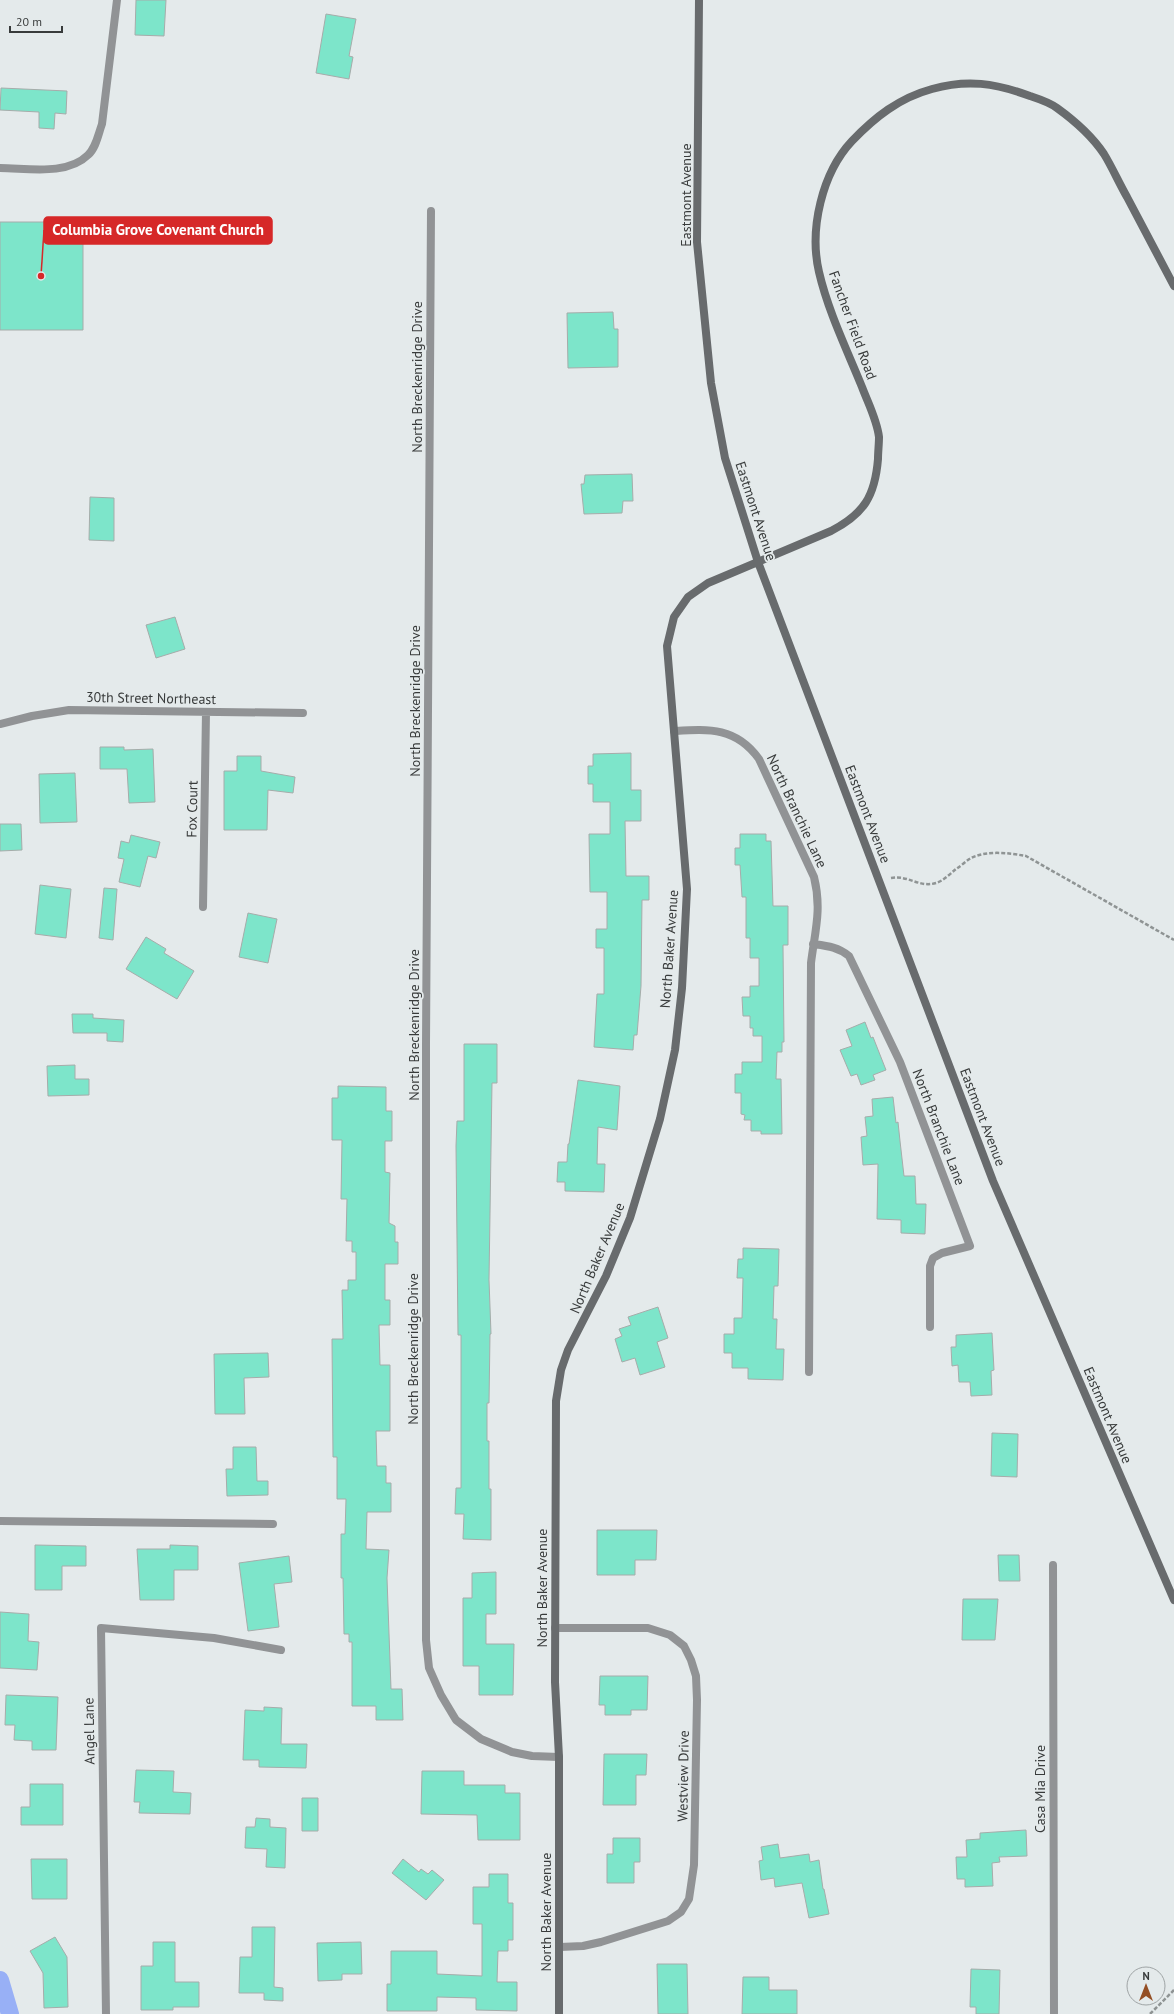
<svg xmlns="http://www.w3.org/2000/svg" width="1174" height="2014" font-family="'PT Sans',sans-serif">
<style>
.lines{fill:none;stroke-linecap:round;stroke-linejoin:round}
.canal{stroke:#98b0f6;stroke-width:18}
.building{fill:#7de5ca;stroke:#a6acaa}
.path{stroke:#8f9494;stroke-width:2.5;stroke-dasharray:4 2;stroke-linecap:butt}
.street{stroke:#919395;stroke-width:8}
.secondary{stroke:#686b6d;stroke-width:8}
.labels{text-anchor:middle;stroke-width:3.5;stroke-linejoin:round;paint-order:stroke}
.street-label{font-size:14px;fill:#383b3b;stroke:#e4eaeb}
.leader{fill:none;stroke:#d62828;stroke-width:1.5}
.callout-dot{fill:#d62828;stroke:#e4eaeb;stroke-width:1.5}
.callout{fill:#d62828;stroke:#d62828;stroke-width:1.5}
.callout-label{font-size:15px;text-anchor:middle;font-weight:bold;fill:#fff}
</style>
<rect width="100%" height="100%" fill="#e4eaeb"/>
<g class="lines">
<path class="canal" d="M0 1980 10 2014"/>
</g>
<path class="building" d="M136 0H166L164 36 135 35Z
M326 14 356 19 349 56 353 57 349 79 316 73Z
M1 88 67 91 66 114 55 113 54 129 39 128V112L0 110Z
M0 222H83V330H0Z
M613 312 614 329H618V367L568 368 567 313Z
M632 474 633 501H623L622 513 584 514 581 484H584L585 475Z
M90 497 114 498V541L89 540Z
M175 617 185 649 156 658 146 625Z
M100 747H124V750L153 749 155 802 129 803 127 769H100Z
M631 753V790H641V821H625L626 876H649V900H642L641 986 637 1035H634L633 1050 594 1047 597 994H604V948H596V929H607V892H590L589 834H610V802H593V784H588V766H593V754Z
M237 756H261V771L295 777 293 793 268 790 267 830H224V771H237Z
M75 773 77 822 40 823 39 774Z
M0 824H21L22 850 0 851Z
M740 834H766V841H771L773 906H788V945H783L784 1042H782V1052H777L776 1079H781L782 1134H761V1131H751V1120H744L745 1115 741 1114V1093H735V1074H742V1062H762V1036H753V1028H750V1016H743L742 997H750V986H759V958H750V938H746V897H742L740 865H735V848H740Z
M131 835 160 842 156 858 148 856 140 887 119 882 124 859 118 858 121 841 129 843Z
M40 885 71 889 66 938 35 934Z
M104 888 117 889 113 940 99 938Z
M248 913 277 919 268 963 239 957Z
M146 937 166 949 164 953 194 971 177 999 126 969Z
M72 1014H93V1018L124 1020 123 1042 107 1041V1033H73Z
M865 1022 871 1038 873 1037 886 1070 873 1075 875 1080 861 1085 857 1074 851 1076 840 1050 852 1046 846 1030Z
M464 1044H497V1083H492L489 1280 491 1334H490L489 1403H487V1441H489V1489H491V1540L463 1539 464 1514H455L456 1488H461V1335H458L456 1146 457 1121H464Z
M75 1065V1079H89V1095L48 1096 47 1066Z
M578 1080 620 1086 617 1130 598 1127 597 1164H605L604 1192 565 1191V1182H557L558 1162H567L568 1144H569Z
M338 1086 386 1087V1111H392V1141H385V1172L390 1173 389 1223 395 1226V1242H398V1264H385V1300H390V1325H379L380 1365H390V1431H376L377 1466H386V1483H391V1512H367L366 1549 389 1550 387 1578 391 1689H402L403 1720H376V1706H352V1642H349V1634H344L343 1578H341V1534H345L346 1499H337V1457H333L332 1339H343L342 1290H348V1280H356V1252H352V1241H346L347 1199H341L342 1140H332V1098H338Z
M893 1097 896 1123 898 1122 900 1141 904 1176H915L916 1204H926L925 1234 901 1233V1220L877 1219 878 1164 863 1165 861 1137 867 1136 865 1117 873 1116 872 1099Z
M743 1248 779 1249 778 1286H774L773 1319H777L776 1349H784L783 1380 748 1379V1368H732V1353H724V1334H734V1318H742L743 1278H737L738 1259H743Z
M658 1307 668 1338 657 1342 665 1367 640 1375 635 1358 622 1362 615 1339 622 1336 619 1329 631 1325 628 1317Z
M992 1333 994 1370 991 1371 992 1395 971 1396 970 1382H959L958 1365 952 1366 951 1347H956V1335Z
M268 1353 269 1377 244 1378 245 1414H215L214 1354Z
M992 1433 1018 1434 1017 1477 991 1476Z
M233 1447H256L257 1481H268V1495L227 1496 226 1469H233Z
M597 1530H657L656 1560H635V1575H597Z
M35 1545 86 1546V1566H62V1590H35Z
M170 1545 198 1546V1570H174V1600H140L137 1549H170Z
M998 1555H1019L1020 1581H999Z
M289 1556 292 1582 274 1584 279 1627 248 1631 239 1563Z
M496 1572V1614H486V1644H514L513 1695H479V1666H463V1598H472V1573Z
M963 1599H998L995 1640H962Z
M0 1612 29 1614 28 1641 39 1642 37 1670 0 1668Z
M600 1676H648L647 1710H631V1715H605V1705H599Z
M6 1695 58 1697 56 1750H32V1741L14 1740 15 1725H5Z
M264 1707 282 1708 281 1744H307L306 1768 259 1767V1760H243L245 1710 264 1711Z
M604 1754H647L646 1775H636V1805H603Z
M136 1770 174 1771 173 1792 191 1793 190 1814 139 1813 140 1802H134Z
M422 1771H464V1785H505V1793H520V1840H478L477 1815 421 1814Z
M30 1784H63V1825H21V1807H30Z
M302 1798H318V1831H302Z
M256 1818 270 1819V1827L286 1828 285 1868 266 1867 267 1849 245 1848 246 1827H255Z
M1026 1830 1027 1856 999 1857 1000 1862 992 1863 993 1886 965 1887V1879H957L956 1857H967L966 1840 980 1839V1833Z
M613 1838H640V1862H634V1883H607V1854H613Z
M778 1844 780 1858 809 1854 810 1862 819 1860 823 1889H824L829 1914 809 1918 802 1883 775 1887 774 1878 761 1880 759 1861 763 1860 761 1847Z
M31 1859H67V1899H32Z
M403 1859 419 1872 421 1869 428 1874 432 1870 444 1880 426 1900 392 1873Z
M489 1874H508V1903H513V1940H508V1951H498L497 1982H517V2011L476 2010V1998L437 1997V2011H387V1984H391V1951H437V1974L482 1976V1924H473V1887H489Z
M252 1927H275L274 1987 283 1988V2001L264 2000V1993H239L240 1957H252Z
M55 1937 67 1957 68 2007 44 2008 43 1973 30 1951Z
M153 1942H175V1982H199V2007H173V2010H141V1966H153Z
M361 1942 362 1974H342V1980L318 1981 317 1943Z
M657 1964H687L688 2014H658Z
M971 1969 1000 1970 999 2014H976V2007H970Z
M743 1977H769V1990H797V2014H742Z"/>
<g class="lines">
<path class="path" d="M891 878C909 875 919 888 936 883 943 881 950 874 956 869 961 866 966 861 971 858 987 850 1009 853 1026 856L1174 940
M1150 2014 1174 1990"/>
<path class="street" d="M0 168C27 168 67 176 88 155 96 148 98 135 102 124L117 0
M431 211 426 1045V1640L429 1668 441 1695 456 1720 481 1739 512 1752 532 1756 559 1757
M0 724 32 716 69 710 303 713
M674 731C709 729 736 727 759 759L814 877C822 909 815 931 811 963L809 1372
M203 907 206 712
M813 944C828 946 838 947 849 956L900 1062 970 1246 942 1253 933 1258 930 1266V1327
M0 1521 273 1524
M1053 1565 1054 2014
M555 1628H648L670 1635 684 1646 691 1660 696 1676 697 1700 694 1865 689 1899 681 1912 668 1921 601 1942 583 1946 560 1947
M106 2014 101 1628 214 1638 281 1650"/>
<path class="secondary" d="M699 0 697 242 711 383 725 458 758 562 993 1181 1174 1600
M559 2014V1757L555 1682 556 1401 561 1370 568 1350 606 1276 630 1218 660 1119 675 1050 682 988 687 889 667 646 674 617 688 597 708 583 831 531C864 514 875 496 878 459 878 452 879 444 879 437 877 420 868 403 862 387 847 350 828 311 819 272 809 229 822 173 852 141 875 117 899 98 932 89 967 79 995 83 1030 96 1039 99 1049 102 1057 108 1075 121 1092 136 1104 154 1112 167 1119 183 1127 197 1142 226 1158 256 1174 286"/>
</g>
<g class="labels">
<g class="street-label">
<text transform="translate(686 195) rotate(-90)" y="5">Eastmont Avenue</text>
<text transform="translate(853 325) rotate(70)" y="5">Fancher Field Road</text>
<text transform="translate(417 377) rotate(-90)" y="5">North Breckenridge Drive</text>
<text transform="translate(756 511) rotate(72)" y="5">Eastmont Avenue</text>
<text transform="translate(151 698) rotate(1)" y="5">30th Street Northeast</text>
<text transform="translate(415 701) rotate(-90)" y="5">North Breckenridge Drive</text>
<text transform="translate(192 809) rotate(-89)" y="5">Fox Court</text>
<text transform="translate(797 811) rotate(65)" y="5">North Branchie Lane</text>
<text transform="translate(868 814) rotate(69)" y="5">Eastmont Avenue</text>
<text transform="translate(669 949) rotate(-86)" y="5">North Baker Avenue</text>
<text transform="translate(414 1025) rotate(-90)" y="5">North Breckenridge Drive</text>
<text transform="translate(983 1117) rotate(69)" y="5">Eastmont Avenue</text>
<text transform="translate(939 1127) rotate(69)" y="5">North Branchie Lane</text>
<text transform="translate(597 1258) rotate(-67)" y="5">North Baker Avenue</text>
<text transform="translate(413 1349) rotate(-90)" y="5">North Breckenridge Drive</text>
<text transform="translate(1108 1415) rotate(67)" y="5">Eastmont Avenue</text>
<text transform="translate(542 1588) rotate(-90)" y="5">North Baker Avenue</text>
<text transform="translate(89 1731) rotate(-91)" y="5">Angel Lane</text>
<text transform="translate(683 1776) rotate(-89)" y="5">Westview Drive</text>
<text transform="translate(1040 1789) rotate(-90)" y="5">Casa Mia Drive</text>
<text transform="translate(546 1912) rotate(-90)" y="5">North Baker Avenue</text>
</g>
</g>
<path class="leader" d="M41 276L44 230"/>
<circle class="callout-dot" cx="41" cy="276" r="4"/>
<rect class="callout" x="44" y="217" width="228" height="27" rx="4"/>
<g class="callout-label">
<text x="158" y="235">Columbia Grove Covenant Church</text>
</g>
<g transform="translate(1146 1986)"><circle r="19" fill="#e4eaeb" stroke="#9fa4a5"/>
<path d="M0-3L7 15L0 10L-7 15Z" fill="#944f25"/>
<text y="-6" font-size="11" font-weight="bold" text-anchor="middle" fill="#383b3b">N</text>
</g>
<path d="M10 26v6h52v-6" fill="none" stroke="#383b3b" stroke-width="2"/>
<text x="16" y="26" font-size="12" fill="#383b3b" stroke="#e4eaeb" stroke-width="3" paint-order="stroke">20 m</text>
</svg>
